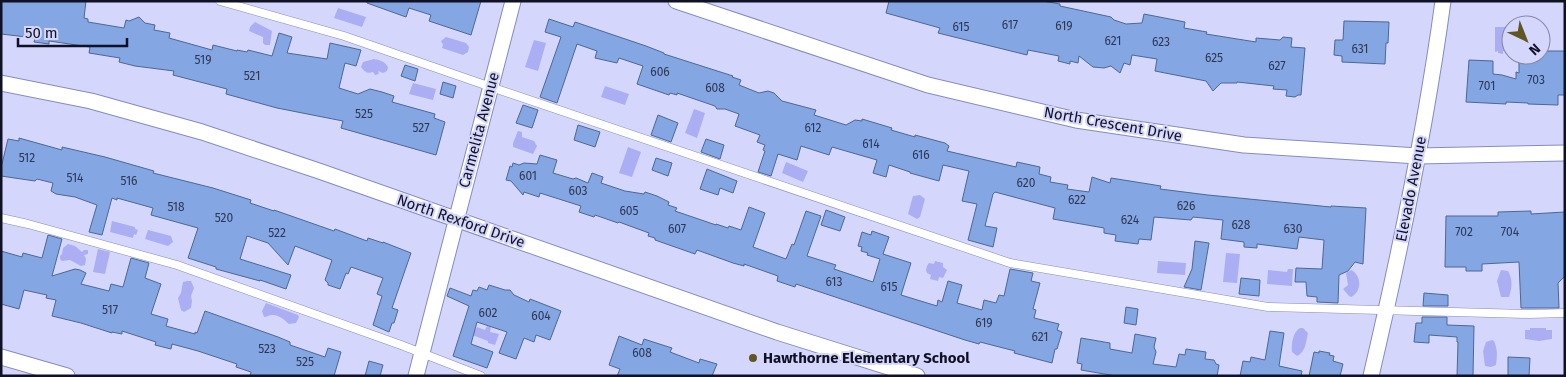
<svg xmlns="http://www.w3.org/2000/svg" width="1566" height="377" font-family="'Fira Sans',sans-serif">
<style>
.water{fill:#abaef3}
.building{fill:#84a6e3;stroke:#4c6796}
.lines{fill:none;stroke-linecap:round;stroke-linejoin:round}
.lane-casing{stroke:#878ac1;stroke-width:9}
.street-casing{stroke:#878ac1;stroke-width:17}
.lane{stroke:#fff;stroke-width:8}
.street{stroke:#fff;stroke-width:15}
.poi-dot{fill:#5e5723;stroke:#d4d7fb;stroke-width:2}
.labels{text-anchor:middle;stroke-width:4;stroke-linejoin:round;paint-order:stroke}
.number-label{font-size:12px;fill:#2e3654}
.street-label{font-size:15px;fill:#111125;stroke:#d4d7fb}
.poi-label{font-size:15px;font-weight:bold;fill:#111125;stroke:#d4d7fb;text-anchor:start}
</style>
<rect width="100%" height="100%" fill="#d4d7fb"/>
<path class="water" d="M338 8 366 17 362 27 334 18Z
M255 22 272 31 270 45H265L263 43V37L249 31 250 27Z
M1495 27H1506V51H1503V54L1498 53V51L1495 52Z
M446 37 466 43 469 47 468 52 463 55 442 48 443 45 441 41Z
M534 40 546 43 538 71 525 67Z
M374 59C380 60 384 61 388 67L387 71 383 73 378 71 379 74 375 75 373 72C367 74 365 72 361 67L363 62Z
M413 83 436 89 433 100 409 94Z
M605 86 629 94 625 105 601 97Z
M694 109 705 113 697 138 685 133Z
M518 131 522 132V137L534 141 537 146 533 154 513 147V143Z
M628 147 641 152 632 177 619 173Z
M786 162 808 171 803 182 782 173Z
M920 195 925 199 920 217 917 219 908 214 913 196Z
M112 221 135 227V229L138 230 136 235 134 234 133 238 110 232Z
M148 230 171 236 173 242 168 246 145 239Z
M68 244 75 246 82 252 84 250H88V254L84 255 86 259 85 265 81 266 70 260 62 261 60 259V256L62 254 63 248Z
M98 249 110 252 105 274 93 272Z
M1226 253 1240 254 1237 283 1223 282Z
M935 261 943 263V267L947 270 943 278 939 277 938 281 930 279 931 275 927 273C925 270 927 265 929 263L934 264Z
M1158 261 1186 263 1185 275 1157 273Z
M1288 269H1293L1292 286 1267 284 1268 270 1287 272Z
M1351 270C1362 275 1362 292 1351 297L1349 296 1343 289 1348 285 1346 273Z
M1501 270 1508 271C1513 280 1512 287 1509 297H1501L1497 281Z
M187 281H191L194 288 191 296 192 301 191 308 184 312 181 310 178 298 181 293 183 282Z
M266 303 298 315 299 317 296 323 289 324C285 320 278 314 272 315 269 315 267 317 264 317L262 311Z
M487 326 491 327 490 332 499 334 495 345 488 343V341L472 335 477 327 485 330Z
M1300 328H1303L1308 333C1306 341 1306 352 1297 356L1292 352C1291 344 1293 332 1300 328Z
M1530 328H1546V330H1552V339L1539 341 1525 339V330H1530Z
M1492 340 1494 341C1498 350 1497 356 1496 365L1491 367 1485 366 1483 351 1486 342Z"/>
<path class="building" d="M1 1H86L84 18 88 19V22L124 28 126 20 129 21 139 17 145 23 155 25 154 30 170 33 169 38 212 50 213 45 237 51V50L247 52 248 50 272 56 279 33 292 37 287 53 327 59 330 43 361 50 356 66 345 63 339 88 358 94 370 89 382 92 394 96 392 102 435 114 434 118 445 122 436 155 341 128 343 121 277 108 226 94 227 89 173 75 174 71 135 66 119 62 120 58 89 53 90 47 49 41V44L34 42 35 38 1 34Z
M367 1H481L471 35 429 21 431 15 409 8 406 17 367 3Z
M889 1H1043L1060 4V6L1111 17 1114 20 1126 24 1142 23 1144 14 1185 22 1184 28 1207 32 1206 34 1256 42V38L1280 40 1283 37 1292 38 1291 47 1305 48 1301 95H1298L1295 97 1286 96 1287 90 1273 89 1274 86 1237 82V83H1221L1213 91 1206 81 1155 71 1157 59 1132 55 1130 65 1124 63 1120 73 1111 66 1104 68 1093 67 1079 56 1078 63 1070 61V64L1058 61 1059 56 1028 50 1027 55 938 33 940 28 886 13Z
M549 19 573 27 575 22 646 46 664 53V54L733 76 732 77 741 80 739 85 759 93 768 91 774 93 782 101 816 110 814 115 846 125 855 120 862 121V119L892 128 891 130 915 137V135L945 143 949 146 947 151 1016 167 1017 162 1040 167 1039 174 1051 177 1050 182 1068 185 1067 189 1089 192 1092 177 1110 183 1111 178 1161 186 1160 189 1208 195 1331 207V206L1366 208 1363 264 1355 262 1348 271 1339 275 1338 303 1317 302V297L1307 296 1306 282H1295L1296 268 1322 269 1324 240 1299 237 1297 249 1257 244V248L1244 247V242L1221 239 1223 220 1193 217 1191 220 1154 217 1151 240 1139 239 1138 244 1115 241 1116 235 1104 233V228L1053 219 1055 208 995 192 993 194 985 226 997 228 993 247 968 240 977 204 962 201 969 171 943 165 939 181 910 173V172L889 165 886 177 873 173 877 160 832 147 829 155 801 146 797 160 778 154 771 176 758 172 765 151 763 150 765 145 757 142 760 135 735 126 739 114 725 109H717L715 106 677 93V95L670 93 669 95 637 84 643 66 619 58 617 63 595 58 597 51 577 44 557 103 540 97 561 37 545 32Z
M1344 21 1389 22 1388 43H1386L1385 64 1342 62V56L1334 55 1335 40H1343Z
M1541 51H1565V95H1558V105L1528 104V103L1506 102V104L1466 102 1469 60 1493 61V74L1502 75 1516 79V72L1519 73V61H1538L1539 55H1541Z
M405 65 418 69 415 81 401 76Z
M443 82 456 86 453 98 440 94Z
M523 105 538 110 532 128 516 123Z
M658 115 678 123 671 142 651 135Z
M578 125 600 132 595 147 574 140Z
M19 138 62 150V147L105 157 154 171 153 173 213 188 251 200 250 203 274 211V210L334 231 335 229 367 241 368 238 383 243V242L411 253 392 308 398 310 394 323H392L389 332 373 325 382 296 377 294 383 278 351 267 348 274 346 273 340 289 328 285V283L325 280 332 260 295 246 288 265 268 243 247 236 240 259 291 275 286 289 260 280V281L216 269V267L188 258 198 228 151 215 153 208 117 198V200L112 198 102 235 89 232 97 205 75 197 56 194 51 191 53 183 37 179 35 181 1 176V168L8 139 19 141Z
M706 139 724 145 720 159 701 152Z
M540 155 557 160 553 173 573 179 576 178 588 183 592 173 603 177 601 183 625 191 644 194 645 192 657 196 669 202 668 205 677 208 675 211 716 225V224L728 228 729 226 741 230 749 207 765 213 753 247 786 259 792 244 794 245 806 211 821 216 807 256 836 265 834 269 873 282 880 259 867 255 868 253 861 251 862 247 858 246 862 232 871 235 872 231 889 237 883 254 911 263 901 295 937 306 938 300 942 302 948 281 962 285 957 303 982 310 984 300 996 303 999 295 1004 296 1010 269 1033 273 1031 281 1040 283 1033 309 1036 310 1034 318 1059 324 1057 330 1062 332 1057 349H1055L1052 363 1014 353 1015 351 980 342 979 344 965 340 796 284 795 287 777 281 778 276 744 264V266L733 263 697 250 695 254 655 240V238L648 236 649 233 619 222 618 223 595 215 594 217 579 212 581 206 540 193 539 197 524 192 523 195 511 181 506 180 510 166 512 167 513 163 519 165 524 163 537 164Z
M656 158 672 163 668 176 652 170Z
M707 169 737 181 733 193 720 188 718 195 700 189Z
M826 210 845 217 840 231 821 225Z
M1531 211V214L1565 212V276L1558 283 1559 308H1521L1519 262 1482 264V271H1466V267H1445L1446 216H1498V212Z
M48 235 62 239 52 276 75 269 80 270 86 273 81 284 109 291 111 284 123 287 131 258 149 263 145 278 161 284 151 314 168 319 166 326 195 334V332L197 333 205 311 278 337 290 342V345L325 357 328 348 341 352 334 376H250L251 372 236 367 237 364 198 351 172 344 171 349 155 345 156 342 122 331V334L112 332V333L81 323 52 316 56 300 46 298 47 295 24 290 19 309 1 304V251L22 257 23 253 42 258Z
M1195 241 1209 243 1201 290 1184 287 1192 269Z
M1241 278 1260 280 1259 296 1239 294Z
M489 285 505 290H510L514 295 529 302 530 299 561 311 550 340 536 335 534 342 524 338 516 359 499 353 507 332 477 322 471 344 493 352 487 368 453 356 469 306 447 296 450 288 471 296 473 290 477 291 479 287 487 290Z
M1424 293 1448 295V306H1423Z
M1126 307 1138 309 1136 325 1124 323Z
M1422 317H1447V325L1474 326 1473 376H1457L1458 342H1457V337L1429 335V343L1414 342 1416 323H1422Z
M1270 331 1284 333 1279 366 1302 371 1301 376H1240L1243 361 1250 362 1251 357 1265 360Z
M1135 334 1156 338 1154 347 1156 352 1153 364 1176 367 1179 354 1185 355 1186 349 1206 352 1205 359 1214 360 1216 364 1219 365 1217 376H1116L1081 370 1082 364 1077 363 1081 338 1110 343V349L1132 353Z
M619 336 642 345 644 339 650 341 672 348 670 352 699 363 700 359 717 364 712 376H617L620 369 609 365Z
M1319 351 1330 353 1329 355 1334 356 1333 361 1343 364 1340 376H1309L1314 352 1319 353Z
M1508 357 1530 358 1529 376H1508Z
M369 361 383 365 380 376H365Z"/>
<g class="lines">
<g class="lane-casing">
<path id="lane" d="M220 1 344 36 491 87 1010 263 1268 307 1529 314 1565 313
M1 218 28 224 177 265 401 345 481 376"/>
</g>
<g class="street-casing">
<path id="street" d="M676 1 928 85 1076 120 1244 145 1418 156 1565 153
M1 83 91 101 202 132 319 171 777 332 917 376
M1 357 67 376
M416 376 513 1
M1371 376C1400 252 1426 127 1443 1"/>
</g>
<use href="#lane" class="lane"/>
<use href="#street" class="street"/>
</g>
<circle class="poi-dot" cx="753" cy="358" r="5"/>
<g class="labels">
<g class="number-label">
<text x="1010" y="29">617</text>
<text x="1064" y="30">619</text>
<text x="961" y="31">615</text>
<text x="1113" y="45">621</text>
<text x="1161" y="46">623</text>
<text x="1360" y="53">631</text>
<text x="1214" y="62">625</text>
<text x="203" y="64">519</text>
<text x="1277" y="70">627</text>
<text x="660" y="76">606</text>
<text x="252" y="80">521</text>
<text x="1536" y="84">703</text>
<text x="1487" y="90">701</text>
<text x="715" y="92">608</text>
<text x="364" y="118">525</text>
<text x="421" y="132">527</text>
<text x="813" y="132">612</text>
<text x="871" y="148">614</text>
<text x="921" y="159">616</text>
<text x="27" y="162">512</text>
<text x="528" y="180">601</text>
<text x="75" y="182">514</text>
<text x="129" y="185">516</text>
<text x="1026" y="187">620</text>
<text x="578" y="195">603</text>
<text x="1077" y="204">622</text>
<text x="1186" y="210">626</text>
<text x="176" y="211">518</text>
<text x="629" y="215">605</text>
<text x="224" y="222">520</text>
<text x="1130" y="224">624</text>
<text x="1241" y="229">628</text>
<text x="677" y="233">607</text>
<text x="1293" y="233">630</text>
<text x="1464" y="236">702</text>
<text x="1510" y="236">704</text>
<text x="277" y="237">522</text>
<text x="834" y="286">613</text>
<text x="889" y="291">615</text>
<text x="110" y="314">517</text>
<text x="488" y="317">602</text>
<text x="541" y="320">604</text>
<text x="984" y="327">619</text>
<text x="1040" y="341">621</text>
<text x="267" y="353">523</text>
<text x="642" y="357">608</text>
<text x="305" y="366">525</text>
</g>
<g class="street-label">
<text transform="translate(1113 124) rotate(10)" y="5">North Crescent Drive</text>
<text transform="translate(479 130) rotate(-75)" y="5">Carmelita Avenue</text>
<text transform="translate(1411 189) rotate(-79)" y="5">Elevado Avenue</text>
<text transform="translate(461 221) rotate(19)" y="5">North Rexford Drive</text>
</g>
<g class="poi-label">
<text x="763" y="363">Hawthorne Elementary School</text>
</g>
</g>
<rect width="1566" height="377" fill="none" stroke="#111125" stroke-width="5"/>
<g transform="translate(1526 40) rotate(137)"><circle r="24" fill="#d4d7fb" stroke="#8688a5"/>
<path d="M0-4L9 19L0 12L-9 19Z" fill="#5e5723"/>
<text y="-8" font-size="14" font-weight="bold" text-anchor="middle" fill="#111125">N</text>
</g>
<path d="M18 38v8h109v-8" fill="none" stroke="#111125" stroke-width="2.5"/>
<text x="25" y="38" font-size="15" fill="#111125" stroke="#d4d7fb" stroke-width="4" paint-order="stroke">50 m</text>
</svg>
